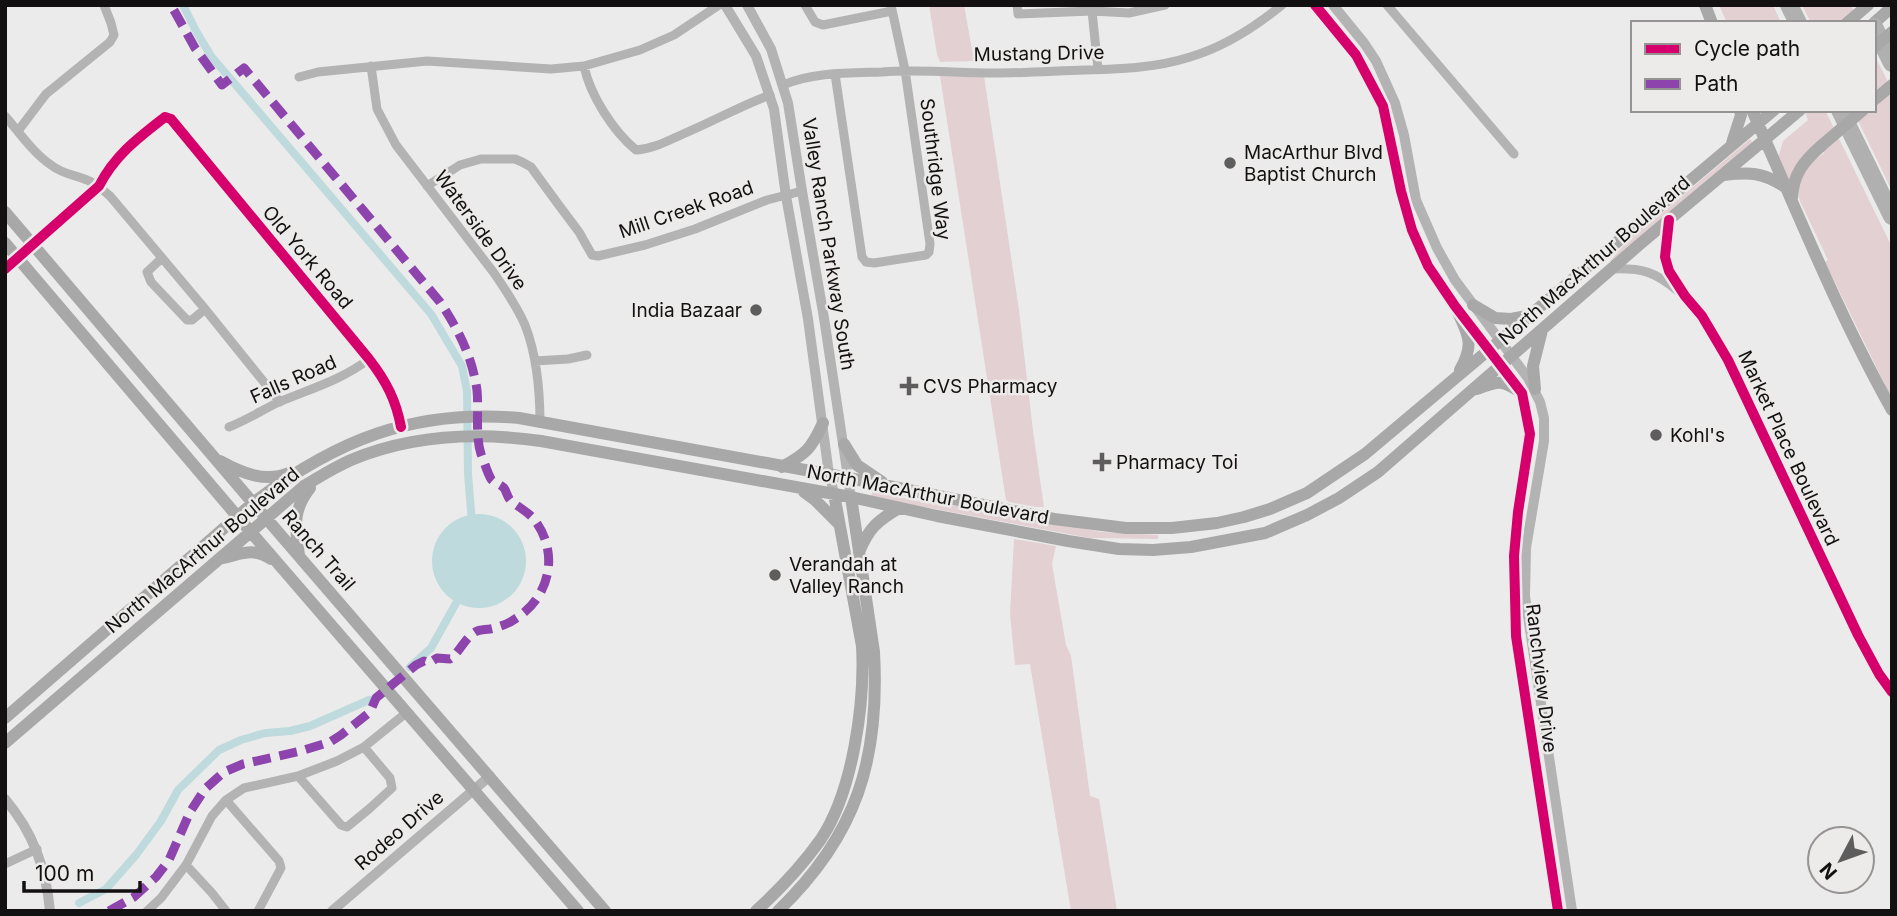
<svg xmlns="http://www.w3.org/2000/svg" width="1897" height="916" font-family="Inter,sans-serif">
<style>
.green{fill:#e2d0d2}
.water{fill:#bedadc}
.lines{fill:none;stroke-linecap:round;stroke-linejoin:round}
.canal{stroke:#bedadc;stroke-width:8}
.minor{stroke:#b3b3b3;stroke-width:9}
.tertiary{stroke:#b3b3b3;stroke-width:10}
.secondary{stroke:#a8a8a8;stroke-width:12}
.motorway{stroke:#b0b0b0;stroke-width:18}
.secondary-bridge{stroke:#a8a8a8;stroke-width:12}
.quiet{stroke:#8e44ad;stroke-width:9;stroke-dasharray:18 9;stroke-linecap:butt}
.cycleway-casing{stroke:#edeaea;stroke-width:15}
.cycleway{stroke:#d6006c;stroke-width:10}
.poi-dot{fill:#5e5d5d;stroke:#edeaea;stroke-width:2.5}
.labels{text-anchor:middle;stroke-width:5;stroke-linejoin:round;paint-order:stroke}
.street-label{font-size:19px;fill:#121010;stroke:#edeaea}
.poi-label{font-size:19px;fill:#121010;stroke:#edeaea;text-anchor:start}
</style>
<rect width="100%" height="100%" fill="#ecebeb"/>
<path class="green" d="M929 5H964L974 61 940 62 937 54Z
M1719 5H1773L1781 23H1727Z
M1802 5H1851L1859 23H1811Z
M1874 54 1892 90V191L1853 110H1874Z
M940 76H984L1019 310 1033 431 1044 507H1036L1009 502 1006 500Z
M1804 110H1825L1892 247V399L1825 262 1828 260 1800 201C1793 177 1806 166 1824 153L1820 143 1789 186 1777 162 1783 141 1808 120Z
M1750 139 1753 143 1612 262 1610 261 1625 244Z
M872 492 934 504 962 506 1102 532 1158 535V539L1090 538 871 497Z
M1014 539 1056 546 1052 564 1066 645 1071 656 1090 796 1099 799 1117 911H1071L1030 664 1015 665 1010 614Z"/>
<path class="water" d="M432 561a47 47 0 1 1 94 0a47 47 0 1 1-94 0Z"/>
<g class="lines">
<path class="canal" d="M183 5 196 31 211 56 431 314 462 366 467 391 468 474 472 523
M410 667 431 648 460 596
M79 903 106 889 136 855 161 821 178 790 219 750 241 740 265 733 290 731 310 726 369 700"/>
<path class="minor" d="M805 5 815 22 823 25 892 11
M1017 5 1018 14 1092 11 1129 13 1165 5
M1387 5 1514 154
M1092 11 1098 69
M371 66 377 109 396 145 494 273C505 289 517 307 525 325 537 356 540 390 540 423
M584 66C590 95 613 131 636 150 653 149 667 141 683 134 712 122 740 106 770 95
M835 74 862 257 866 262 874 263 926 255 929 252 930 244 905 70 891 5
M299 77 318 72 427 61 551 69 584 66 640 50 674 35 719 5
M783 85C812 72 850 73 882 72 920 69 957 73 994 73 1024 73 1054 71 1085 70 1120 69 1156 68 1190 57 1224 47 1255 27 1282 5
M5 116C19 132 33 153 51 165 64 175 73 174 87 180 96 183 102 189 110 196L205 309 280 402
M18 131 46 94 110 42 114 35 111 23 104 5
M427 186 460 165 481 159H515L522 162 531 167 558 204 579 232 592 255 598 256 645 245 695 229 767 200 802 191
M1669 220 1665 257 1669 271 1685 296 1702 316 1728 360 1858 635 1879 674 1892 692
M33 245 99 186 108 168 119 155 165 117 171 119 383 377C392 393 397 409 401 427
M161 259 147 272 151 282 187 320H192L205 309
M1612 269C1642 268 1654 271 1678 291
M535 361 568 359 587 355
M229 427C247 420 262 410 279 402 310 389 342 380 369 359
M298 776 341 825 347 827 369 809 392 788 390 778 364 747
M226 800 279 861 281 868 258 911
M5 864 37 849
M186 865 212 893 226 911
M147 911 161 898 186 865 212 816 226 800 244 788 298 776 337 761 364 747 406 713"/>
<path class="tertiary" d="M725 5 756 56 774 109 786 196 808 319 828 467 834 494
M747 5 771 49 788 103 802 191 824 318 851 497
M1315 5 1356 55 1383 106 1401 191 1412 230 1428 266 1455 306 1522 393 1530 434 1518 512 1514 556 1516 636 1558 911
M1333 5 1364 43 1376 61 1395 103 1404 135 1416 200 1437 248 1455 280 1528 378 1540 402 1544 418V441L1526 548 1525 596 1572 911
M5 269 33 245
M5 799C33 832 46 868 50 911
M332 911 490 776"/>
<path class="secondary" d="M1705 5 1712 23
M1874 23 1892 7
M1874 100 1892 85
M1752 110C1797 211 1838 314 1892 410
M1732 143 1741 115 1740 110
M1724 175C1749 172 1763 172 1785 187
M1792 198C1793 174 1804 161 1821 146
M5 212 253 503 605 911
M5 243 237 516 578 911
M1473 305 1495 318 1511 319 1531 315
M1455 306C1467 333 1476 342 1460 370
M1477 389C1500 380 1502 380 1522 393
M1535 389 1533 366 1542 330
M844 444 857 465 882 482
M220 461C242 473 265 483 289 473
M782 467C807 453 811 449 823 423
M804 492 815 500 839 524
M859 552C869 528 877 521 899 508
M299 556C296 528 291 512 310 488
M222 558C242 554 252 547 271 559
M5 718 253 503C336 440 413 409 519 418L849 478 1054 519 1126 528H1172L1217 523 1244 517 1270 509 1307 493 1365 454 1774 110
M5 743 304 486C319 477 335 467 351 460 411 435 477 432 541 441L851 497 937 516 1068 541 1119 549 1153 550 1191 547 1265 533 1307 515 1339 498 1378 472 1640 244 1800 110
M756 911C780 889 802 866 821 839 853 791 865 703 862 646L834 494
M778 911C857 835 880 759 874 652L851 497"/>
<path class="motorway" d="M1789 5 1798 23
M1874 27 1892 63
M1840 110 1892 216"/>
<path class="secondary-bridge" d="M1847 23 1868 5
M1874 47 1892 32
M1821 146 1863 110"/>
<path class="quiet" d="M109 911 134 897 156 877 169 860 190 812 205 789 224 772 243 764 301 751 330 742 341 735 370 712 376 698 416 665 424 661 429 663 437 658 450 659C460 652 464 639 475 632 480 629 484 630 490 629 499 627 508 624 515 619 551 597 560 551 533 518 526 511 519 507 512 502 507 498 507 492 504 488 500 484 494 483 491 479 487 472 484 461 481 454 475 436 479 409 477 390 472 356 458 329 440 302L244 68 222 85 195 48 171 5"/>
<g class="cycleway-casing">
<path id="cycleway" d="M1315 5 1356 55 1383 106 1401 191 1412 230 1428 266 1455 306 1522 393 1530 434 1518 512 1514 556 1516 636 1558 911
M1669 220 1665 257 1669 271 1685 296 1702 316 1728 360 1858 635 1879 674 1892 692
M5 269 99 186C115 155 138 138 165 117L171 119 369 359C386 381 396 400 401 427"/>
</g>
<use href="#cycleway" class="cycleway"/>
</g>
<g class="poi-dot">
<circle cx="1230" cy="163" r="7"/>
<circle cx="756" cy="310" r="7"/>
<path d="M905.5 375.5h7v7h7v7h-7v7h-7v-7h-7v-7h7z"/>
<circle cx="1656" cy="435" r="7"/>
<path d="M1098.5 451.5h7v7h7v7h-7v7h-7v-7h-7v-7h7z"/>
<circle cx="775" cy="575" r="7"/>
</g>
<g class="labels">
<g class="street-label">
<text transform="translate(1039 53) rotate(-1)" y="7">Mustang Drive</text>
<text transform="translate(936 169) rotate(83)" y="7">Southridge Way</text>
<text transform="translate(686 209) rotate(-19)" y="7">Mill Creek Road</text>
<text transform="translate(481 230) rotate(54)" y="7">Waterside Drive</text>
<text transform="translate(829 244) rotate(81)" y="7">Valley Ranch Parkway South</text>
<text transform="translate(308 257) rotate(50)" y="7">Old York Road</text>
<text transform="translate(1594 260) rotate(-41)" y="7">North MacArthur Boulevard</text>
<text transform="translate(293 379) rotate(-24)" y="7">Falls Road</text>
<text transform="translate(1789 448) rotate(65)" y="7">Market Place Boulevard</text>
<text transform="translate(928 494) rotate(11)" y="7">North MacArthur Boulevard</text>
<text transform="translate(202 550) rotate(-40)" y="7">North MacArthur Boulevard</text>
<text transform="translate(319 550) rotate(49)" y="7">Ranch Trail</text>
<text transform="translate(1542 678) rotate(83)" y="7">Ranchview Drive</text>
<text transform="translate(399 830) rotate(-41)" y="7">Rodeo Drive</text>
</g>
<g class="poi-label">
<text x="1244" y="159">MacArthur Blvd<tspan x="1244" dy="22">Baptist Church</tspan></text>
<text x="742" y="317" text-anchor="end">India Bazaar</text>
<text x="923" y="393">CVS Pharmacy</text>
<text x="1670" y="442">Kohl's</text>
<text x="1116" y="469">Pharmacy Toi</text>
<text x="789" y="571">Verandah at<tspan x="789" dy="22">Valley Ranch</tspan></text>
</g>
</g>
<rect width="1897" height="916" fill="none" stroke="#121010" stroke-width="14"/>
<rect x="1631" y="21" width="245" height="91" fill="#edeaea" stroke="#959393" stroke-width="2"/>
<rect x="1645" y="44" width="35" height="10" fill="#d6006c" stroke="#959393" stroke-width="2"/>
<text x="1694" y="56" font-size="21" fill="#121010">Cycle path</text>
<rect x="1645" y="79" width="35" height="10" fill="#8e44ad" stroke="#959393" stroke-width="2"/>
<text x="1694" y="91" font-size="21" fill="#121010">Path</text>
<g transform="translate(1841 860) rotate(229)"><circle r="33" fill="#edeaea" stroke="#959393" stroke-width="2"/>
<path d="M0-5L12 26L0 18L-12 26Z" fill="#5e5d5d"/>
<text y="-10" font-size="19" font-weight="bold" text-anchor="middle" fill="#121010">N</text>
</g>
<path d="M24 881v10h116v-10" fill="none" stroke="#121010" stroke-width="3.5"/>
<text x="35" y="881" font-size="21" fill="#121010" stroke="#edeaea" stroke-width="5" paint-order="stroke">100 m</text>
</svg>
